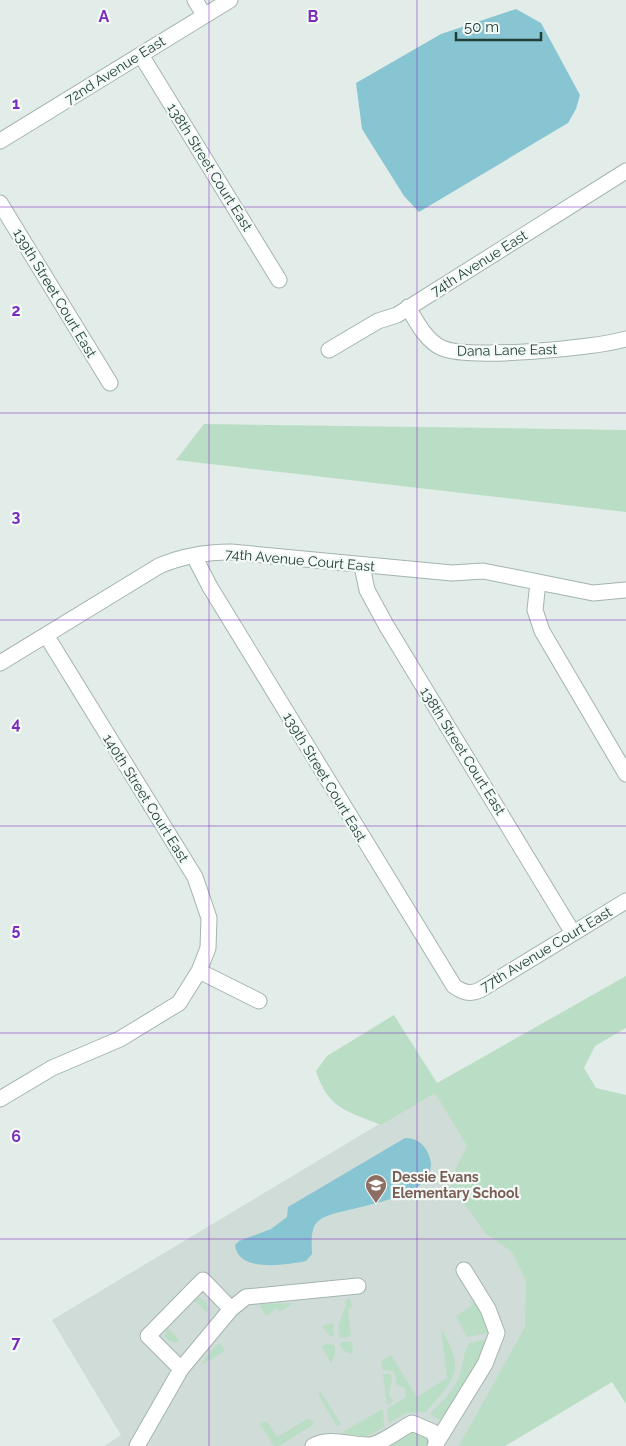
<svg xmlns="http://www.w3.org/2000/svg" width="626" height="1446" font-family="Raleway,sans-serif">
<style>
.built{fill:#d0dcd7}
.green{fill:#badec5}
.water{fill:#88c5d3}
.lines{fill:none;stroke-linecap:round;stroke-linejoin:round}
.minor-casing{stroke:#a4b4af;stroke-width:17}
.minor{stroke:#fff;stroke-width:15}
.grid{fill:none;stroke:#7b2cbf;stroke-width:1;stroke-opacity:0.55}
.labels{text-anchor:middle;stroke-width:4.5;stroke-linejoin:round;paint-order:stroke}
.street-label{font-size:14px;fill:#213e37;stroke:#f2f9f6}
.education-label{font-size:14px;font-weight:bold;fill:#785e54;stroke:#f2f9f6;text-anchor:start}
.grid-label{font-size:16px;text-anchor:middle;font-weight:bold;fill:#7b2cbf;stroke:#f2f9f6;stroke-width:4.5;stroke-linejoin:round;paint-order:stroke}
</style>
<rect width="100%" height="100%" fill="#e2ece8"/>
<path class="built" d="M438 1089 613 1381 505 1446H104L121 1435 52 1320Z"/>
<path class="green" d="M204 424 626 430V512L176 460Z
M626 976V1028L595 1046 584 1068 596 1088 626 1095V1404L612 1382 505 1446H459L525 1327 526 1281 512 1252 485 1233 467 1207 450 1192 453 1174 467 1146 435 1093 381 1125C347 1111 328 1109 316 1071L327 1056 394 1015 437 1083Z
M199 1297 207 1303 208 1311 206 1312 194 1300Z
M350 1297 352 1307 348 1310 351 1336 340 1338C334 1323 346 1314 346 1300Z
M477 1300 490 1333 467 1337 456 1316 472 1306 471 1303Z
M293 1303 280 1312 277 1308 266 1316 259 1304Z
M333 1323 334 1336H330L322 1326Z
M168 1328 179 1340 178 1342C171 1343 165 1340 165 1333Z
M441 1328C466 1372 456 1377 426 1412L406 1413 389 1423 387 1409 406 1397 405 1388 396 1384V1376L393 1371 383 1370 381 1361 391 1355 417 1397 447 1378Z
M490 1339 486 1351 441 1421 430 1414C441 1402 454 1391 459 1377 464 1365 462 1354 469 1343Z
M352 1342 353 1354 346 1352 339 1345 342 1342Z
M220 1343 225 1351 201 1365 207 1355Z
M328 1343 335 1346V1355L331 1363 321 1346Z
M383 1374H390L392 1377 389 1395 393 1401 387 1405Z
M321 1392 341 1424 337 1426 318 1394Z
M383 1409 384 1427 365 1437 341 1433Z
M309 1418 314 1424 279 1446H274L260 1424 267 1421 277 1437Z
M413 1431H418L430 1439V1446H388Z"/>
<path class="water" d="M516 9 541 23 580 95 576 109 568 123 419 212 404 196 362 129 356 83 441 34Z
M405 1138C415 1138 422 1142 427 1151 453 1201 343 1205 321 1219 309 1226 312 1243 312 1254L306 1261C286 1265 238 1273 235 1245L239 1241 271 1229 287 1217 288 1207Z"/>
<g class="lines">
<g class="minor-casing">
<path id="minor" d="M195 0 204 15
M141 55 279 280
M0 141 230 0
M0 203 110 383
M408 307C416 321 426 341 442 348 468 360 597 348 626 339
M329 350 378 321 397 315 626 171
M194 556 210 587 454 986C462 992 470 995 480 990L626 901
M362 566 367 590 386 625 573 933
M538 582 535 610 542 631 626 774
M0 663 159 566C182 556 206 552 231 552L452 573 483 571 593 593 626 590
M199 971 259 1001
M0 1099 52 1068 120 1039 179 1003 199 971 208 948 209 918 195 877 46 635
M181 1369 148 1336 203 1280 231 1309
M437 1442 485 1364 497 1333 488 1309 464 1270
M137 1446 181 1369 231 1309 246 1297 358 1286
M313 1446C330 1436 351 1446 370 1445 381 1444 402 1428 412 1423L433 1432 437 1442 435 1446"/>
</g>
<use href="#minor" class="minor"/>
</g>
<path class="grid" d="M209 0V1446M417 0V1446M0 207H626M0 413H626M0 620H626M0 826H626M0 1033H626M0 1239H626"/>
<defs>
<g id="school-pin" transform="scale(1.125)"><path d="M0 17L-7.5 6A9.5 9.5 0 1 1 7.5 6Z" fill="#8d6e63" stroke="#f2f9f6"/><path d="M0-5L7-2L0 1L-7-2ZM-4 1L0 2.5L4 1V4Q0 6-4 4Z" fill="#fff"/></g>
</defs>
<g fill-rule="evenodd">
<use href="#school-pin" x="376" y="1185"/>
</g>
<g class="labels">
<g class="street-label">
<text transform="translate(115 70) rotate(-32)" y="5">72nd Avenue East</text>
<text transform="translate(210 167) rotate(58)" y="5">138th Street Court East</text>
<text transform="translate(479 263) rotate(-32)" y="5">74th Avenue East</text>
<text transform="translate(55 293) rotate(59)" y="5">139th Street Court East</text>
<text transform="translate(507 350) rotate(-1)" y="5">Dana Lane East</text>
<text transform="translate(300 560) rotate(5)" y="5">74th Avenue Court East</text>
<text transform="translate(463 751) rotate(58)" y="5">138th Street Court East</text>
<text transform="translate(325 777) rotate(59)" y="5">139th Street Court East</text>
<text transform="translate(146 798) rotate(58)" y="5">140th Street Court East</text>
<text transform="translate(546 949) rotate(-31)" y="5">77th Avenue Court East</text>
</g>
<g class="education-label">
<text x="392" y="1182">Dessie Evans<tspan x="392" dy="16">Elementary School</tspan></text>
</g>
</g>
<g class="grid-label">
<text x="104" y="22">A</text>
<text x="313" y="22">B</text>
<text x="16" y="109">1</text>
<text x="16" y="316">2</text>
<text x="16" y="522">3</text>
<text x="16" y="729">4</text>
<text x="16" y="935">5</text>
<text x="16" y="1142">6</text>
<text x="16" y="1348">7</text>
</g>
<path d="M456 32v8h85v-8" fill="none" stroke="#213e37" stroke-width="2.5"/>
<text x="464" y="32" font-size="15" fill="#213e37" stroke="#f2f9f6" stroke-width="4" paint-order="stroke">50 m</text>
</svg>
